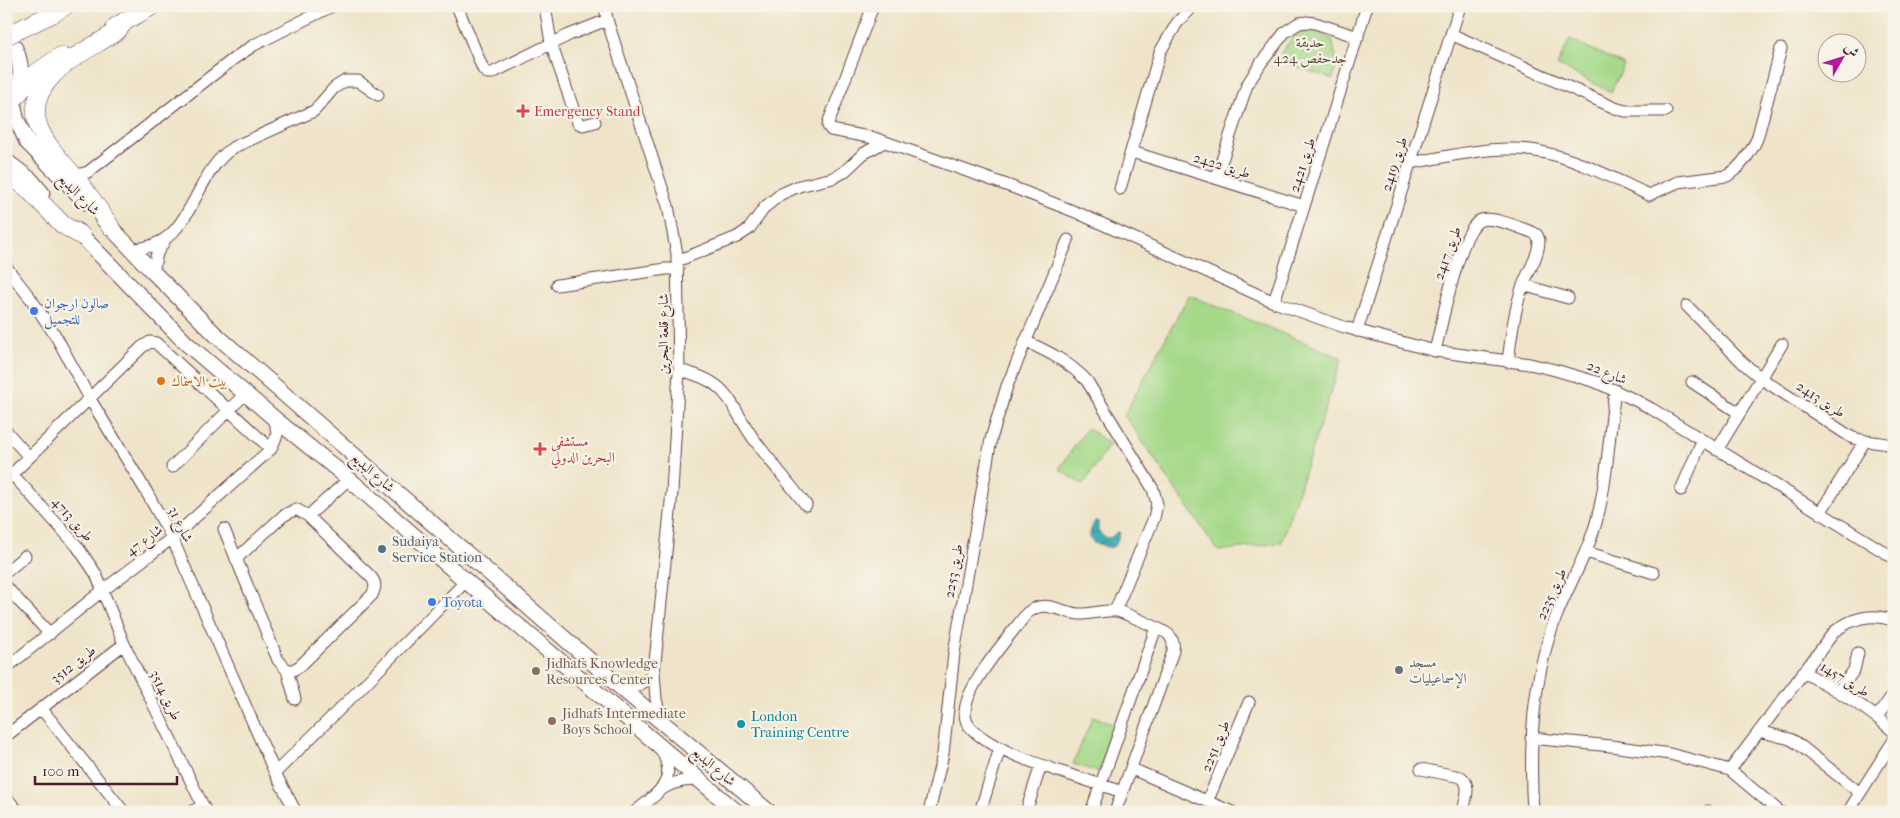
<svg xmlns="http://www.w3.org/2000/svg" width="1900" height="818" font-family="'IM FELL French Canon',Amiri,serif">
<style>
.grass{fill:url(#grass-dots);stroke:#787c5a}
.pitch{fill:#a5d989;stroke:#787c5a}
.water{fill:url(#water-waves);stroke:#466872}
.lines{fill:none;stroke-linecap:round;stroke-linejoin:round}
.minor-casing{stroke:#633d43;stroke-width:13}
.major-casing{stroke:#633d43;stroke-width:17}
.highway-casing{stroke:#633d43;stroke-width:19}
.minor{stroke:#fff;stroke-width:11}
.major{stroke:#fff;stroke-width:15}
.highway{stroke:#fff;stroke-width:18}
.highway-bridge-casing{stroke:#633d43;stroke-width:19;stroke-linecap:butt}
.highway-bridge{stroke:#fff;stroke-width:18}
.health-dot{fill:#e0444e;stroke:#f7f3e8;stroke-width:2}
.shop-dot{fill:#3f7fe0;stroke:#f7f3e8;stroke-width:2}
.food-dot{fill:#e8710a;stroke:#f7f3e8;stroke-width:2}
.service-dot{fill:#5c6f8a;stroke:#f7f3e8;stroke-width:2}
.worship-dot{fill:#6b7280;stroke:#f7f3e8;stroke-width:2}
.education-dot{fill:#8d6e63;stroke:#f7f3e8;stroke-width:2}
.culture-dot{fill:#0f9aa8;stroke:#f7f3e8;stroke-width:2}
.labels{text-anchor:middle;stroke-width:4.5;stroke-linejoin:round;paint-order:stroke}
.park-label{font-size:14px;fill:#614e42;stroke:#f7f3e8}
.health-label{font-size:14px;fill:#be3a42;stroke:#f7f3e8;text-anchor:start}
.street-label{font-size:14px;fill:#4a1f2b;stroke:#f7f3e8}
.shop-label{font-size:14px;fill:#366cbe;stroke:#f7f3e8;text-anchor:start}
.food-label{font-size:14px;fill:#c56008;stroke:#f7f3e8;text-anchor:start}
.service-label{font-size:14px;fill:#4e5e75;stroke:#f7f3e8;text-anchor:start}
.worship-label{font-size:14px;fill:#5b616d;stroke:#f7f3e8;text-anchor:start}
.education-label{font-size:14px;fill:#785e54;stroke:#f7f3e8;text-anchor:start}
.culture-label{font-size:14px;fill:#0d838f;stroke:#f7f3e8;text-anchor:start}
</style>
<defs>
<pattern id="grass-dots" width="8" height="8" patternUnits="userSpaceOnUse" patternTransform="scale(1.25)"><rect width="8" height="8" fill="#a5d989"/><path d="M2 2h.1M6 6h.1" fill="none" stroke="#90ba76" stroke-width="1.8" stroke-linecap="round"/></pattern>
<pattern id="water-waves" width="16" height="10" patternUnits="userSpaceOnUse" patternTransform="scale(1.25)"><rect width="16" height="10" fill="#41b1b9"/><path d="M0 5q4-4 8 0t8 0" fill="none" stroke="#388f97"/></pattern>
</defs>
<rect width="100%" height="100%" fill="#f7f3e8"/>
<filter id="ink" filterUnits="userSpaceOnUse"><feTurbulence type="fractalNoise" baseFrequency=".02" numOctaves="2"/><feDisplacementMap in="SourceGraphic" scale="10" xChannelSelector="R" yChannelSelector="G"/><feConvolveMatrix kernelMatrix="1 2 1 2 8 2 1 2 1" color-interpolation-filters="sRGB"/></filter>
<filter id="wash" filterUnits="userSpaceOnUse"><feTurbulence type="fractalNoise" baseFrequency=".0096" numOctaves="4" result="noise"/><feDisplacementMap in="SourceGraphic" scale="20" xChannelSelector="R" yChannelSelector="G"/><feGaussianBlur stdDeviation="1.12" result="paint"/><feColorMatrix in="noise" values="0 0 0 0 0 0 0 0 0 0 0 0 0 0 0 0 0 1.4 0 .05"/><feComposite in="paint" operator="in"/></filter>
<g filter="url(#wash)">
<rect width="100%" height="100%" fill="#efe4c9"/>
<path class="grass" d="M1311 30 1332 39 1337 62 1333 79 1276 60 1294 35Z"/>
<path class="pitch" d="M1570 39 1624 65 1611 92 1557 65Z
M1189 295 1342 358 1281 543 1218 551 1124 415Z
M1087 428 1110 444 1083 485 1059 469Z
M1093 716 1115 725 1099 772 1073 764Z"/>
<path class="water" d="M1095 521H1098V531L1104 537 1110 538 1118 532 1120 533C1116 543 1115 552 1102 545 1100 544 1096 544 1094 543 1086 537 1092 527 1095 521Z"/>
</g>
<g filter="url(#ink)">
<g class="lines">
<g class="minor-casing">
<path id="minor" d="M457 6 483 69 487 73H492L569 35 607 20
M545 6 551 43 578 123 583 125 595 122
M605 6 607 20 668 206 677 254 679 370 672 492 654 672 656 699 661 722
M873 6 829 121 828 126 831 130 874 138 1012 187 1078 213 1274 302 1344 327 1435 351 1530 364 1555 370 1596 382 1635 400 1652 409 1894 558
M1451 34 1615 108 1625 111H1666
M1132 152 1304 206
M1410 163C1453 156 1502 142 1546 153 1582 161 1616 180 1649 195L1678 182 1727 176C1741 167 1750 154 1757 139L1781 49
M74 176 88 172 236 57 254 45 332 6
M1216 178 1247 85 1261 63 1285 32 1299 23 1307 22 1315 23 1358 37
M1120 189 1160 52 1177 23 1193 6
M132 249C195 247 190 175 234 147L314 111 334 88 345 81H358L378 95
M677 261 737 237 749 229 765 207 781 194 799 186 833 178 844 172 863 154 884 142
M6 267 31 299 57 338 90 399 146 491 172 538 275 773 296 812
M153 272 157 253 165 240
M557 285 666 269H678
M1523 285 1568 298
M1274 302 1367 6
M1687 306 1743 363 1762 379 1851 437C1865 443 1880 441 1894 446
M1357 331 1460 6
M1025 341C1049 352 1069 362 1087 381L1153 489 1157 504 1154 518 1115 611
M1435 351C1441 328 1460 227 1481 220 1493 216 1520 228 1532 232L1537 235 1539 240C1539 257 1527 273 1522 288 1514 313 1511 337 1508 362
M679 370C730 382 727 400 753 438 770 461 789 483 806 505
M1692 382 1739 413
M6 431 29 457
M1717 450 1782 344
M172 467 246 393
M12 474 77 546 96 574 124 644 206 812
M8 478 142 347 150 342 156 343 271 449
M1681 490 1702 441
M1820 513 1865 441
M308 516 349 479
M224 529 278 660 287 670H293L300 666 372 595C376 587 376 583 371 577L308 516 296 509 283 516 236 559
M1586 552 1654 573
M6 572 25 556
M6 587 50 634
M6 668 102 591 172 538 271 449 277 435 275 419
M287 670 295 699
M1803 672C1836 689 1867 707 1894 732
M619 686C636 688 644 685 654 672
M1839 691 1854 670 1858 653
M41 708 124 812
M1877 717 1894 693
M1759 731 1790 739 1797 743 1860 793
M6 736 124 644
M1531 738 1611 746 1670 754 1730 770 1780 812
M1132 769 1232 812
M1421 769 1461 777C1472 785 1465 800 1463 812
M1730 770 1834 632C1851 618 1873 612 1894 621
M275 773 359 690 466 581
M662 789C675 781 688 779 703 781
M6 797 18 812
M1208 800 1249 702
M192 812 203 805
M635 812C658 793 679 781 661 750
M929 812 943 754 954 653 991 439 1007 386 1068 240
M980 812 1000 748
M1026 812 1041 765
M1091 812 1156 628
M1115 812 1171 657C1174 650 1175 642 1169 635 1166 631 1123 612 1117 611 1104 609 1091 615 1078 614 1059 612 1045 598 1027 613 1010 636 966 684 965 712 965 718 967 725 972 729 999 757 1084 778 1122 792
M1533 812C1529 746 1532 679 1556 617 1569 583 1588 554 1597 519 1608 477 1609 433 1615 390
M1708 812V811
M1848 812 1894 740"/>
</g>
<g class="major-casing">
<path id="major" d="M6 36C22 52 24 76 16 97
M13 101 16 118 27 142 86 202
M6 161 31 180 42 193
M102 218 153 272 215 334 619 686 769 812
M75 229 186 343 275 419 349 479 466 581 737 812"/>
</g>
<g class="highway-casing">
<path id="highway" d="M52 14 65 6
M115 27 152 6
M17 95 35 74 61 56
M6 172 26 187 63 225 82 236
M110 226C100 211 90 196 79 182 52 149 12 116 54 74 71 56 97 45 117 31L125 21"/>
</g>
<use href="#minor" class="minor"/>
<use href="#major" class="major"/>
<use href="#highway" class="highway"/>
<g class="highway-bridge-casing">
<path id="highway-bridge" d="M6 36 52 14"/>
</g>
<use href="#highway-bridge" class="highway-bridge"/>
</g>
</g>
<g class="health-dot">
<path d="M520.5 103.5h5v5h5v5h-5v5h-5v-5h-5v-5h5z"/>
<path d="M537.5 441.5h5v5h5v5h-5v5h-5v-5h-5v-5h5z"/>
</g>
<g class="shop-dot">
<circle cx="34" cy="311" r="5"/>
<circle cx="432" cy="602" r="5"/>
</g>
<circle class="food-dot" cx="161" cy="381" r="5"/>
<circle class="service-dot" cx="382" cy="549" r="5"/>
<circle class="worship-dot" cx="1399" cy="670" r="5"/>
<g class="education-dot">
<circle cx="536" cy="671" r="5"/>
<circle cx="552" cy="721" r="5"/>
</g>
<circle class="culture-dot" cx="741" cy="724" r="5"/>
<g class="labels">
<g class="park-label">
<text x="1310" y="47">حديقة<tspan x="1310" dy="16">جدحفص 424</tspan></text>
</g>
<g class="health-label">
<text x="534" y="116">Emergency Stand</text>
<text x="551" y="446">مستشفى<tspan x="551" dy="16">البحرين الدولي</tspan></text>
</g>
<g class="street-label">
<text transform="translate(1394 164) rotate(-72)" y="5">طريق 2419</text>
<text transform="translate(1222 165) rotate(17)" y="5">طريق 2422</text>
<text transform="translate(1302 165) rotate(-72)" y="5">طريق 2421</text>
<text transform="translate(79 194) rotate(45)" y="5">شارع البديع</text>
<text transform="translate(1447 253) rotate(-70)" y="5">طريق 2417</text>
<text transform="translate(663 334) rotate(-90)" y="5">شارع قلعة البحرين</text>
<text transform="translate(1607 372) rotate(22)" y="5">شارع 22</text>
<text transform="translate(1821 399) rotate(33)" y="5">طريق 2413</text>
<text transform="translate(373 472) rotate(41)" y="5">شارع البديع</text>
<text transform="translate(73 519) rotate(48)" y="5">طريق 4713</text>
<text transform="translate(181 524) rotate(63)" y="5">شارع 31</text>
<text transform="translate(144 540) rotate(-38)" y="5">شارع 47</text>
<text transform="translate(953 571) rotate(-80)" y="5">طريق 2253</text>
<text transform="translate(1551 594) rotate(-66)" y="5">طريق 2235</text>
<text transform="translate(73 664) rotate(-38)" y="5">طريق 3512</text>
<text transform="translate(1845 679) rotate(31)" y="5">طريق 1457</text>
<text transform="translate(166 695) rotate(64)" y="5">طريق 3514</text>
<text transform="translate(1215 746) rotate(-68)" y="5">طريق 2251</text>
<text transform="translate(714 766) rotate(40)" y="5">شارع البديع</text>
</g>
<g class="shop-label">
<text x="44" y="308">صالون ارجوان<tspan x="44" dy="16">للتجميل</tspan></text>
<text x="442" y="607">Toyota</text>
</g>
<g class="food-label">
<text x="171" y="386">بيت الاسماك</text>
</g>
<g class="service-label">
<text x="392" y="546">Sudaiya<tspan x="392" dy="16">Service Station</tspan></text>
</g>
<g class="worship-label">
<text x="1409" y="667">مسجد<tspan x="1409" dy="16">الإسماعيليات</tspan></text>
</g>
<g class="education-label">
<text x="546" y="668">Jidhafs Knowledge<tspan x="546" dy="16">Resources Center</tspan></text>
<text x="562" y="718">Jidhafs Intermediate<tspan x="562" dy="16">Boys School</tspan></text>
</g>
<g class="culture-label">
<text x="751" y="721">London<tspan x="751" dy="16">Training Centre</tspan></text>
</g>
</g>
<rect width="1900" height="818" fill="none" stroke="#f7f3e8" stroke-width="25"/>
<g transform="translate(1842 58) rotate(51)"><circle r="24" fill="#f7f3e8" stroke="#b29e9c"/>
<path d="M0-4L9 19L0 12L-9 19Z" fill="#b5179e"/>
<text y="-8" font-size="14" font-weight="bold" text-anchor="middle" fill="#4a1f2b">ش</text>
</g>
<path d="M35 776v8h142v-8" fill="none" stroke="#4a1f2b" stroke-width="2.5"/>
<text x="42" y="776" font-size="15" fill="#4a1f2b" stroke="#f7f3e8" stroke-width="4" paint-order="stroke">100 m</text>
</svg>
